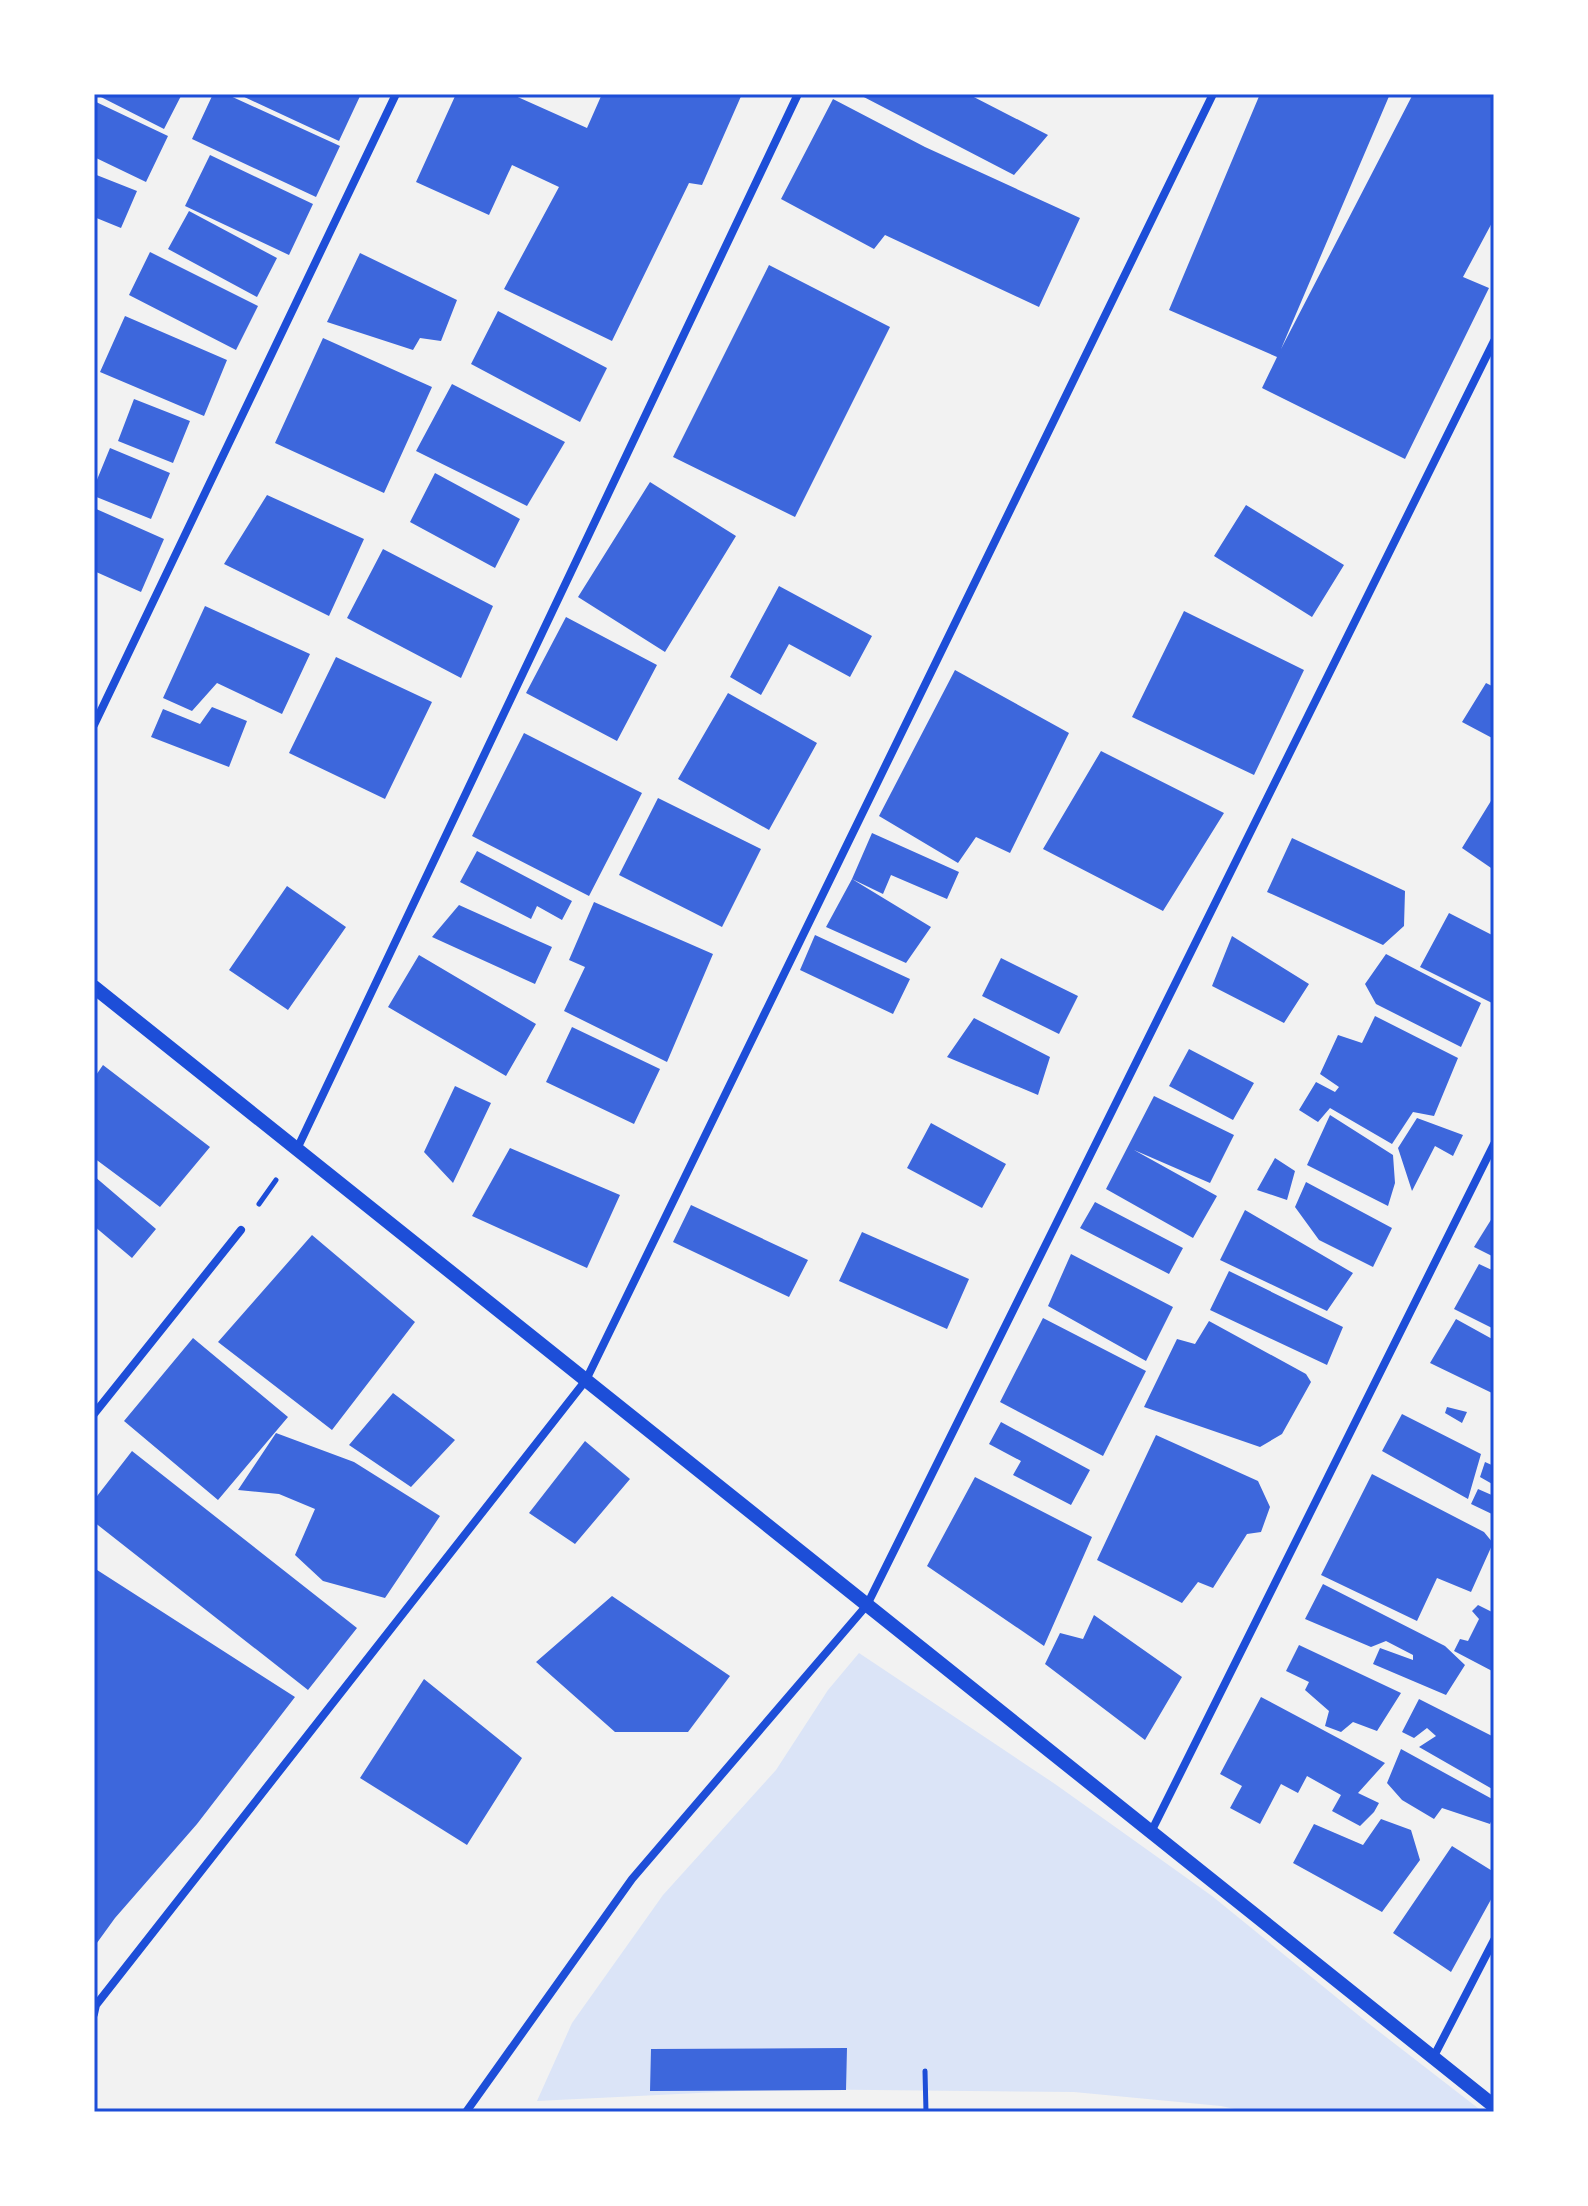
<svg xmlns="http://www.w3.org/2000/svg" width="1588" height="2206" font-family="Jost,sans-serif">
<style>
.green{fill:#dbe4f7}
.building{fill:#3d67dc}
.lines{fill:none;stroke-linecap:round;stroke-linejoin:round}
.path{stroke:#1d4ed8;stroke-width:5}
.minor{stroke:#1d4ed8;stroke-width:8}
.tertiary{stroke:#1d4ed8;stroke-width:14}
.neatline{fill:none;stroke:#1d4ed8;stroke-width:3}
</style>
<rect width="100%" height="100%" fill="#f2f2f2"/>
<path class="green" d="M859 1653 1055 1784 1212 1896 1368 2023 1483 2112H1249L1221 2106 1074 2092 778 2089 537 2101 572 2023 663 1895 776 1770 828 1690Z"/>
<path class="building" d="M95 94H182L164 129Z
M213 94H226L340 146 316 197 192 139Z
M238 94H361L339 141Z
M456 94H511L587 128 602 94H742L702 185 689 183 612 341 504 289 559 187 512 165 489 215 416 182Z
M858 94H968L1048 135 1014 175Z
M1260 94H1390L1281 349 1413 94H1494V219L1463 277 1489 288 1405 459 1262 388 1277 357 1169 310Z
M833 99 925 147 1080 218 1039 307 885 235 874 249 781 199Z
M94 101 168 136 146 182 94 157Z
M210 155 313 204 289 255 185 206Z
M94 174 137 191 121 228 94 217Z
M189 211 277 258 257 297 168 249Z
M150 252 258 306 236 350 129 295Z
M360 253 457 300 441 341 420 338 413 350 327 322Z
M769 265 890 327 795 517 673 457Z
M498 311 607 368 580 422 471 364Z
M125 316 227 360 204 416 100 372Z
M323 338 432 387 384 493 275 443Z
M452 384 565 442 527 506 416 451Z
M134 399 190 421 173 463 118 441Z
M110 448 170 473 151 519 94 496V487Z
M435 473 520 519 495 568 410 522Z
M650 482 736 536 665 652 578 597Z
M267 495 364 539 329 616 224 564Z
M1246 505 1344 565 1312 617 1214 556Z
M94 508 164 539 141 592 94 571Z
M383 549 493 606 461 678 347 618Z
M779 586 872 636 850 677 789 644 761 695 730 677Z
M205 606 310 654 282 714 217 683 192 711 163 698Z
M1184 611 1304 670 1254 775 1132 717Z
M566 617 657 665 617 741 526 693Z
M336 657 432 702 385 799 289 753Z
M955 670 1069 733 1010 853 976 837 958 863 879 816Z
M1486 683 1494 687V739L1462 722Z
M728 693 817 743 769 830 678 779Z
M212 707 247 721 229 767 151 737 163 709 200 724Z
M524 733 642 793 589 896 472 836Z
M1101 751 1224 813 1163 911 1043 849Z
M1494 796V870L1462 848Z
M658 798 761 849 722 927 619 875Z
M872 833 959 872 947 899 891 875 883 894 852 879Z
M1292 838 1405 891 1404 926 1383 945 1267 892Z
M477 851 572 901 562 920 537 906 531 919 460 882Z
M852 879 931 927 906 963 826 927Z
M287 886 346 927 288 1010 229 970Z
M594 902 713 954 667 1062 564 1011 585 967 569 960Z
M459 905 552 947 535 984 432 937Z
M1449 913 1494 936V1004L1420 967Z
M815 935 910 979 893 1014 800 970Z
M1232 936 1309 984 1284 1023 1212 986Z
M1386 954 1481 1003 1461 1047 1376 1004 1365 984Z
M419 955 536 1024 506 1076 388 1007Z
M1001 958 1078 996 1059 1034 982 996Z
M1375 1016 1458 1058 1434 1116 1413 1112 1392 1144 1330 1108 1318 1122 1299 1110 1316 1082 1335 1092 1339 1087 1320 1074 1338 1035 1362 1043Z
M974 1018 1050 1057 1038 1095 947 1057Z
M572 1027 660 1069 634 1124 546 1082Z
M1189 1049 1254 1083 1233 1120 1169 1086Z
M103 1065 210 1147 160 1207 94 1158V1078Z
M455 1086 491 1103 453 1183 424 1152Z
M1154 1096 1234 1135 1210 1183 1134 1150 1217 1196 1193 1238 1106 1189Z
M1330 1115 1393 1155 1395 1183 1388 1206 1307 1165Z
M1417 1118 1463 1135 1453 1156 1435 1146 1412 1191 1398 1148Z
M931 1123 1006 1164 982 1208 907 1168Z
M510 1148 620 1195 587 1268 472 1216Z
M1275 1158 1295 1171 1287 1200 1257 1190Z
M94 1176 156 1229 132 1258 94 1226Z
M1306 1182 1392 1228 1373 1267 1319 1240 1295 1207Z
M1095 1202 1183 1248 1169 1274 1080 1228Z
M691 1205 808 1260 789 1297 673 1242Z
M1245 1210 1353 1273 1327 1311 1220 1260Z
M1494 1215V1257L1474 1247Z
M862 1232 969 1279 947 1329 839 1281Z
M312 1235 415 1322 332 1430 218 1342Z
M1071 1254 1173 1307 1146 1361 1048 1306Z
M1479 1264 1494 1271V1329L1454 1309Z
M1229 1271 1343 1327 1327 1365 1210 1310Z
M1043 1318 1146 1371 1103 1456 1000 1402Z
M1456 1319 1494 1340V1387L1492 1393 1430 1363Z
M1209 1321 1306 1374 1311 1382 1282 1434 1260 1447 1144 1407 1177 1339 1195 1344Z
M193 1338 288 1417 218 1500 124 1421Z
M393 1393 455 1440 411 1487 349 1445Z
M1447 1407 1467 1412 1462 1423 1445 1413Z
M1402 1414 1481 1454 1468 1499 1382 1451Z
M1001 1422 1090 1470 1071 1505 1013 1475 1021 1461 989 1444Z
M276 1433 354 1462 440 1516 385 1598 323 1581 295 1555 315 1509 279 1494 238 1490Z
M1156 1435 1258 1481 1270 1507 1261 1532 1247 1534 1213 1588 1198 1582 1182 1603 1097 1560Z
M585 1441 630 1479 575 1544 529 1513Z
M132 1451 357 1628 308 1690 94 1522V1500Z
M1485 1462 1494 1466V1485L1480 1477Z
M1372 1474 1484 1532 1493 1543 1471 1592 1437 1578 1417 1621 1321 1575Z
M975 1477 1092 1537 1044 1646 927 1566Z
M1478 1489 1494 1496V1515L1471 1504Z
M94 1568 295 1697 197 1824 115 1918 94 1947Z
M1323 1584 1445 1646 1465 1665 1446 1695 1373 1664 1380 1648 1413 1660V1655L1386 1641 1371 1647 1305 1619Z
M612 1596 730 1676 688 1732H615L536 1662Z
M1478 1605 1494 1613V1672L1454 1651 1460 1639 1468 1641 1479 1619 1472 1611Z
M1094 1615 1182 1677 1145 1740 1045 1664 1060 1633 1083 1639Z
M1299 1645 1401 1693 1377 1731 1353 1722 1341 1732 1325 1726 1329 1711 1305 1690 1309 1682 1286 1671Z
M424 1679 522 1758 467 1845 360 1778Z
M1261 1697 1385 1763 1358 1793 1379 1803 1374 1812 1360 1826 1332 1811 1341 1795 1307 1776 1298 1793 1281 1784 1260 1824 1230 1808 1242 1786 1220 1774Z
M1419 1699 1494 1737V1790L1419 1747 1436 1736 1427 1728 1414 1738 1402 1732Z
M1401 1749 1494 1800V1815L1490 1824 1442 1808 1434 1819 1402 1800 1387 1783Z
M1381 1819 1411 1830 1420 1860 1382 1912 1293 1863 1314 1824 1363 1845Z
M1452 1846 1494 1872V1894L1451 1972 1393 1933Z
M847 2048 846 2090 650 2091 651 2049Z"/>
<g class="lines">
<path class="path" d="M259 1204 276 1180
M925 2071 926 2112"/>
<path class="minor" d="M94 725 396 94
M297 1149 798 94
M94 1414 241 1230
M1151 1832 1494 1144
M94 2014 96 2005 586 1380 1213 94
M1433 2058 1494 1940
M466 2112 632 1879 867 1605 1494 341"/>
<path class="tertiary" d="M94 987 1494 2106"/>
</g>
<rect width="1588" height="2206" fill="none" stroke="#ffffff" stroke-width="192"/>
<rect x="96" y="96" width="1396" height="2014" class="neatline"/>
</svg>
